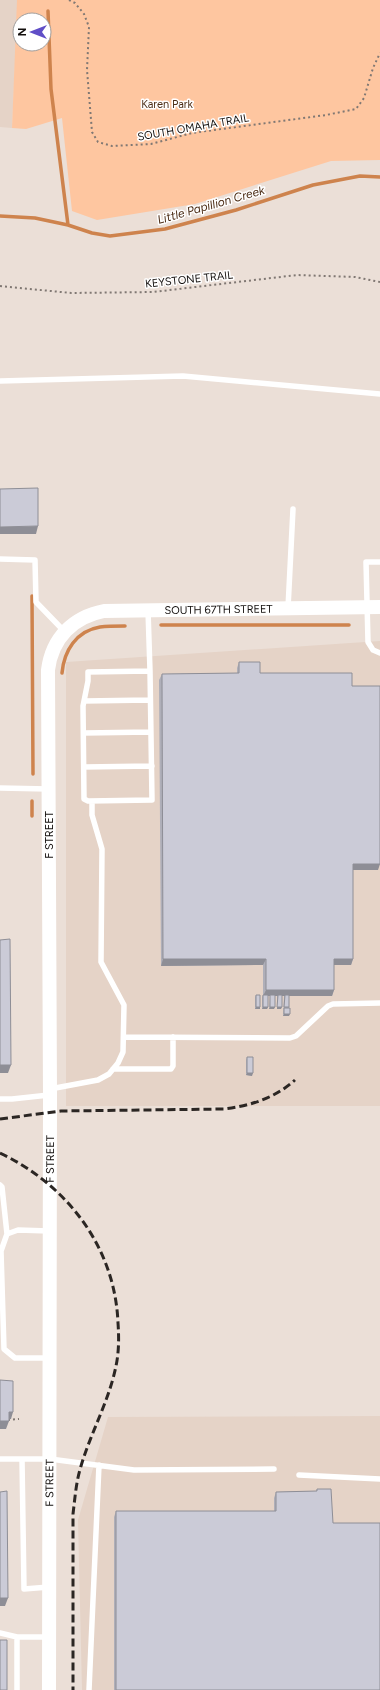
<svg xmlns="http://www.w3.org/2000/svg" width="380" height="1690" font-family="Figtree,sans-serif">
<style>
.built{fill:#e5d3c7}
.green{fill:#fec6a0;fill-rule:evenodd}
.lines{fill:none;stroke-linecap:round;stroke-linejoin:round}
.stream{stroke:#ce834d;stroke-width:3.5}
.path{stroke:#807873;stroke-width:2;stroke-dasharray:2 3;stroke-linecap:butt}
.service{stroke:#fff;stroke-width:5.5}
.tertiary{stroke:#fff;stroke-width:14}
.rail{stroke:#2b2623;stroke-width:3;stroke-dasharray:8 4;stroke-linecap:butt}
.wall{fill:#afafb9}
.shaded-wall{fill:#8e8e96}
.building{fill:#cbcbd7;stroke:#8e8e96}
.labels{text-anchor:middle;stroke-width:3;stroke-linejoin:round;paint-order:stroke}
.park-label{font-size:11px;fill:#4e2f18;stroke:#fff}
.street-label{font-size:11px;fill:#130f0d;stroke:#fff}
.water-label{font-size:12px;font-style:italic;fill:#4c2d16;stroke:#fff}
</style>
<rect width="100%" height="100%" fill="#ebdfd7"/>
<path class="built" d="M0 0H18L12 128 0 127Z
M380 641V1106H66V662Z
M380 1416V1690H82L78 1520 108 1417Z"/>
<path class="green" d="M17 0H380V160L331 161 195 204 97 220 72 211 62 118 26 129 12 128ZM20 20H44V44H20Z"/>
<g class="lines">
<path class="stream" d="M48 11 51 89 68 225
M0 216 35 218 68 225 92 233 110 236 165 229 236 210 313 185 360 176 380 177
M32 596 33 774
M161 625H349
M62 673C64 651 76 631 100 627 108 626 117 626 125 626
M32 801V816"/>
<path class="path" d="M69 0 75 3 84 14 89 27 87 70 92 132 98 142 112 146 151 144 192 133 326 115 356 109 364 98 373 68 380 53
M0 286 71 293 153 292 297 275 355 277 380 282
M8 1420 19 1419"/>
<path class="service" d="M0 381 183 376 380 394
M0 559 35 560 36 602 64 631
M380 562H366L368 642 373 650 380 653
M288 608 293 509
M148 610 150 671 88 672V681L83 706 84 799 88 801 152 800 150 671
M84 701 150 700
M84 733 151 732
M84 767 152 766
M0 788 48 789
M124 1037 290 1038 296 1036 328 1006 333 1004 380 1003
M113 1069H171L173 1066V1037
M50 1089 98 1080 109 1074 118 1063 123 1052 124 1005 101 962 102 849 92 815V801
M0 1099H12L49 1095
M0 1185 2 1187 7 1234
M49 1231 18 1230 7 1234 1 1251 4 1349 15 1358H49
M0 1459H50L134 1470 274 1469
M22 1459 24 1589 49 1587
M299 1475 380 1479
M0 1633 17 1637H49
M17 1690V1637
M89 1690 99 1465"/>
<path class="tertiary" id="s1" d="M49 1690 50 1094 48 670C52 638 73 617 104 611L380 607"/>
<path class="rail" d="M0 1119 61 1111 224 1109C250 1106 275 1098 295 1080
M0 1153C67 1185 115 1247 118 1323 119 1337 119 1352 116 1366 109 1401 91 1432 81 1466 76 1482 75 1498 73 1514V1690"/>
</g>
<path class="wall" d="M239 662 260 673 352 686 378 870H353V959L351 965H334V990L332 996H289V1016H283L284 996H282L281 1009H277V996H275L274 1009H269L270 996H268V1007L267 1009H262V997L263 995V965L161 966 159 680 162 674 237 673V668Z
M256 995 260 1009H255V997Z
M247 1057 252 1076 246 1075V1060Z
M317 1489 333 1523 380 1690H114V1517L116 1511H274V1498L276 1492 316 1491Z"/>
<path class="shaded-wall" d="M38 526 36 534H0V527Z
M353 864H380L378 870H350Z
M163 959H266L263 965 161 966Z
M334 959H353L351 965H332Z
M266 990H334L332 996H263Z
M256 1007H260V1009H255Z
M263 1007H268L267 1009H262Z
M270 1007H275L274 1009H269Z
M277 1007H282L281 1009H277Z
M284 1014H290L289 1016H283Z
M0 1065H11L8 1073H0Z
M247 1073H253L252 1076 246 1075Z
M9 1412H13L11 1419 6 1420Z
M0 1421H9L6 1429H0Z
M0 1598H8L5 1606H0Z"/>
<path class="building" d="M38 488V526L0 527V489Z
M239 662H260V673H352V686H380V864H353V959H334V990H266V959H163L162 674 239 673Z
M10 939 11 1065H0V940Z
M256 995H260V1007H256Z
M263 995H268V1007H263Z
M270 995H275V1007H270Z
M278 995H282V1007H277Z
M285 995H289V1007H284Z
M284 1008H290V1014H284Z
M247 1057H253V1073H247Z
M0 1380 13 1381V1412H9V1421H0Z
M317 1489H331L333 1523H380V1690H116V1511H276V1492L317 1491Z
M7 1491 8 1598H0V1492Z
M0 1640H7V1690H0Z"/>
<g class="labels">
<g class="park-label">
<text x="167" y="108">Karen Park</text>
</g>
<g class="street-label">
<text transform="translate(193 127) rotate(-10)" y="4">SOUTH OMAHA TRAIL</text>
<text transform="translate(189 279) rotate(-6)" y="4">KEYSTONE TRAIL</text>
<text dy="4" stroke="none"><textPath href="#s1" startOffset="1222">SOUTH 67TH STREET</textPath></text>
<text transform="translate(49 835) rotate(-90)" y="4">F STREET</text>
<text dy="4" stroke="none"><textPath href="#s1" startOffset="531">F STREET</textPath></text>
<text dy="4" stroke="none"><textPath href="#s1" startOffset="207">F STREET</textPath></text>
</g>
<g class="water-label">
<text transform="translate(211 205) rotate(-16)" y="4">Little Papillion Creek</text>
</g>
</g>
<g transform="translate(32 32) rotate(270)"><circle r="19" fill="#ffffff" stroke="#a19f9e"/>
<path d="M0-3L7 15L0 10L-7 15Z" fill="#604ec7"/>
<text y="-6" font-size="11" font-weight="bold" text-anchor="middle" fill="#130f0d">N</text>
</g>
</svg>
